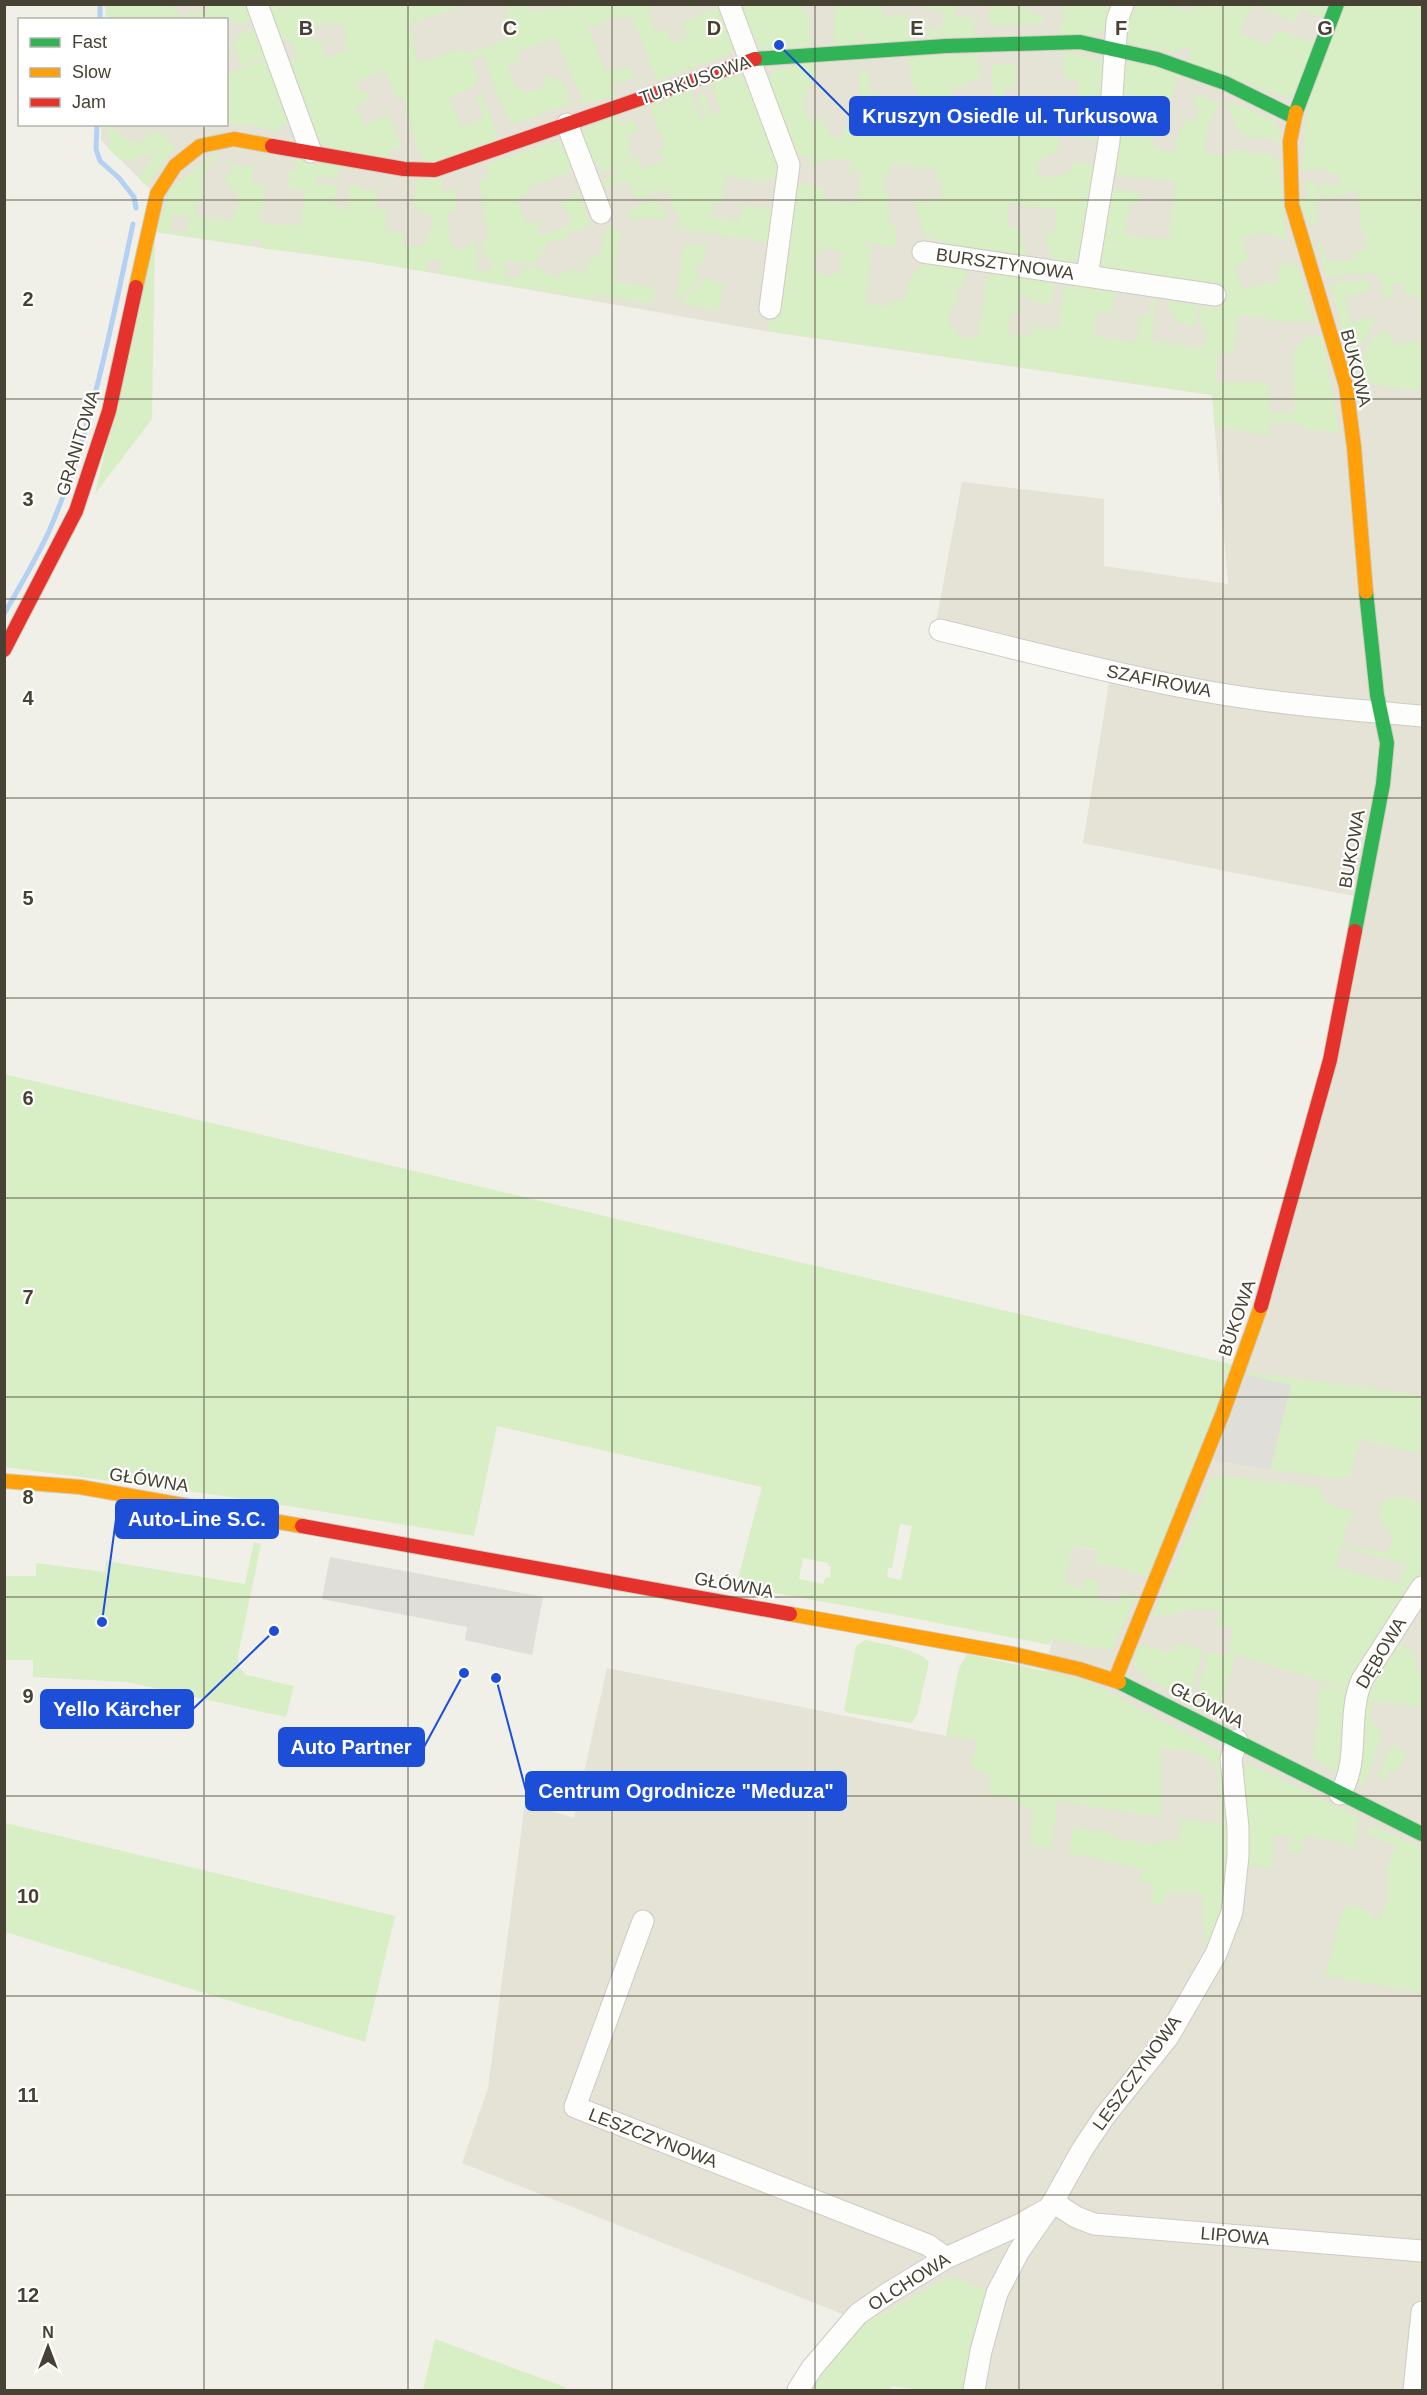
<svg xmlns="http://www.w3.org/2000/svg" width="1427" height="2395" font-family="Helvetica,sans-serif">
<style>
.residential{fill:#e5e3d5}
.green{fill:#d8eec5;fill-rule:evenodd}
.parking{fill:#dfded8}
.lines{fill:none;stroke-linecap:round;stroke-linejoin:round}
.stream{stroke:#b4d1f3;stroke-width:5}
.street-casing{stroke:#cdcbc4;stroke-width:23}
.fast-casing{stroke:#d0cebe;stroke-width:16}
.slow-casing{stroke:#d0cebe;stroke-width:16}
.jam-casing{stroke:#d0cebe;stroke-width:16}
.street{stroke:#fdfdfc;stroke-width:21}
.fast{stroke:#30b455;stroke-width:14}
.slow{stroke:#ff9f0a;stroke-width:14}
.jam{stroke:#e5322d;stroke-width:14}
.grid{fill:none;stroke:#474233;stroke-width:1.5;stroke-opacity:0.55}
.labels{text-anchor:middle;stroke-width:4.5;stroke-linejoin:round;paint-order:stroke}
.street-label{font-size:18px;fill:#474233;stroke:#fff}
.grid-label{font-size:20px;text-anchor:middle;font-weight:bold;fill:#474233;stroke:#fff;stroke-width:4.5;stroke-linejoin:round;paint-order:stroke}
.leader{fill:none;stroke:#1d4ed8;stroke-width:2}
.callout-dot{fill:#1d4ed8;stroke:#fff;stroke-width:2}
.callout{fill:#1d4ed8;stroke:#1d4ed8;stroke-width:2}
.callout-label{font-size:20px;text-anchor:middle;font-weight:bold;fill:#fff}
</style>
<rect width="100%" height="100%" fill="#f0efe8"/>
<path class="residential" d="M106 5H1422V2390H966L950 2276 865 2323 462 2163 488 2088 525 1803 574 1818 607 1668 946 1736 958 1672 1041 1688 1065 1585 1072 1546 1153 1560 1220 1417 1370 899 1083 843 1110 677 934 634 962 482 1104 499V566L1228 584 1212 395 771 332 370 262 242 245 156 232 151 190 101 140V125L226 124V20L106 19Z"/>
<path class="green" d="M106 4 174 5 181 16C185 15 187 13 190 13 201 13 202 16 209 5H247L252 18 249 22 237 25 230 19 105 20Z
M263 5H465L409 24C410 29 413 35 414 40 415 48 412 54 421 62 437 61 455 44 470 54L515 36 505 13 509 5H529L530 12 575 5H652L653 9 648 11 656 33 666 29 671 42 687 36 682 22 721 6 734 46 732 53 657 81 631 16 623 19 621 15 588 28 605 72 619 67 621 71 631 67 634 78 612 86 616 97 581 103V99L556 38 518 52 520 60 507 65 516 88 522 86 526 93 545 86 542 78 549 76 563 82 571 103 510 125 483 56 472 60 479 80 472 88 449 97 461 127 484 118 476 96 481 94 496 130 495 146 422 165V152L417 151 410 119 402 97 396 99 385 71 357 81 362 94 368 92 371 100 358 105 357 108 366 125 389 115 402 149 392 148 387 160 324 146 315 132 285 62 297 57 290 39 281 42ZM330 22 332 26 341 22 348 39 343 40 347 50 327 58 321 41 318 42 316 38 311 40 308 31Z
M737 5H805L806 14H809L811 46 754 48Z
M834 5H883L884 15H908L909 41 863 43 862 29H859L860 43 834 45Z
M924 5H955L956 17H974V36H924V29L942 28V10H924Z
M989 5H1027L1026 10 1044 16V24L989 26Z
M1062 5H1117L1100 35H1061L1058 23 1063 20Z
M1130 5H1173L1190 12 1193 5 1200 8 1201 5H1332L1321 17 1301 9 1296 22 1276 16 1277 13 1255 5 1251 14 1248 13 1240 34 1268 45 1277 32 1291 33V35L1316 43 1290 98 1190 63 1189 49 1182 47 1179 53 1130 44 1123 34Z
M1344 5H1422V338L1418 294 1405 297 1402 283 1391 285 1394 297 1384 299 1377 273 1326 276 1317 239 1319 238 1327 262 1342 260 1349 262 1356 256 1357 252 1367 250 1359 217 1362 216 1356 192 1322 200 1319 183 1338 186 1341 176 1322 170H1302L1308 99Z
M250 30 257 31 267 57 241 66 233 44 238 36Z
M1065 51 1103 61 1105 65 1102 139 1096 141 1060 133 1056 155 1047 153 1046 158 1040 157 1037 175 1052 178 1062 173 1070 174 1073 162 1099 165 1094 200H1087V202L1094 203 1081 253 1072 263 1057 264 1051 256 1044 232 1054 233 1057 210 1010 203 1006 226 1019 228 1027 255 1024 261 945 249V242L934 240V237L925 239 915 201 942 199 941 180H935V168L914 169V164L890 165V174L885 175V193L888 194 889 209 892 215 888 218 897 231V247L861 242V245L872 247 866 303 889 307 891 299 905 302 909 280 919 267 918 265 926 266 927 259 967 268 964 285 956 292V306H952L948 320 949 326 957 328 956 334 960 335 963 339 977 337 987 275H990L991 269 1054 278 1053 304 1029 301 1027 295H1023L1019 298 1018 302 1022 305 1021 311 1010 317 1008 333 1030 336 1031 326 1057 329 1064 286 1074 287 1075 281 1116 287 1112 314 1098 312 1096 324 1093 326 1095 336 1137 343 1141 316 1148 317 1151 299 1157 300 1151 339 1203 349 1207 328 1200 326 1201 306 1220 309 1223 285 1215 284 1213 289 1107 271 1099 261 1109 191H1114L1115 189 1140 193 1138 205H1131L1125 234 1168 240 1175 181 1117 176 1118 168 1112 167 1119 72 1130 61 1176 73 1177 82 1166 110 1155 107 1146 134 1152 137 1149 145 1172 153 1185 119 1194 122 1198 111 1193 94 1219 103 1207 127 1204 153 1227 156 1229 148 1278 157 1287 238 1280 239 1268 233 1243 238 1248 259 1244 261 1245 263 1235 266 1242 288 1273 282 1274 285H1276L1278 279 1277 270 1281 265 1292 264 1298 267 1315 322 1269 321 1267 317 1237 316 1235 351 1233 354 1218 353 1216 383 1268 382 1270 413H1294L1293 349H1297C1299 334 1312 339 1322 336L1339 433 1301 428V422L1270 423V436L1217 427 1215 429 1212 395 768 331 769 315 795 186 806 183 824 189 823 198 856 204 861 171 849 170 850 159 824 160 819 165 810 163V158L795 153 769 84 768 79 773 70 815 61 816 75 805 95V112L813 124 823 117V127L829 126 830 137H843V129L862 128 859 71H869L871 94H881L882 108 896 107 897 128 927 127 926 106H918L917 93 910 80 909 57 978 54V65L980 66 981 80 965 82V86L951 87 952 110 979 109 980 102H993L992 65 1015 64 1016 86 1004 89V129L1028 127V121L1077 119 1076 109H1079L1077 79H1065L1063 62ZM822 248 841 251 840 274 832 273 831 277 823 275V271L815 270 817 252H821Z
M268 60 291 124 290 127 283 124 278 132 252 125 227 124V73Z
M736 76 746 78 776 143 780 178 757 182 726 176 721 204 714 203 712 217 739 222 741 205 775 209 770 243 683 230 666 189 636 200 627 180 606 188 603 179C622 174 624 161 636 156L642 169 663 161 657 148 665 145 648 101 657 97 662 109 665 107 661 97 689 87 701 120 705 118 697 96 704 93 712 116 721 112 710 81Z
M1227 100 1275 121 1281 134 1280 141 1239 134 1229 108 1226 106Z
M616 114 619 125 634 120 639 132 628 136 631 155 618 170 612 168 601 173 596 162 590 164 581 137 583 130Z
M101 125H112C115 132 134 145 142 141 145 139 146 135 149 133L159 132 175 147 147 186 138 178 162 142 151 155 133 160H120L107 147 111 144 108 129H101Z
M557 141 564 146 577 167 567 174 528 186 531 194 517 200 528 225 541 220 543 225 538 228 539 232 544 235 571 225 562 202 579 192 591 226 571 232 565 240 550 241 534 264 528 263 520 266 516 261 505 262 506 277H517L521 271 539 265 538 269 559 278 562 271 568 274 571 268 584 273 591 257 601 255 606 225 621 233 614 270H617L615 282 653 287 655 291 653 303 596 295 595 299 439 274 441 261 429 259 427 272 369 262 260 248 261 240 251 239 250 246 156 232 171 188 218 151 217 162 211 160 205 173 201 205H196L195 213 200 215 188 220V216L173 214 170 231 186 233 187 223 198 217 233 221 236 207 240 203 237 198V191H232L225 181 226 174H230L231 164 254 167 252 181 266 185 261 221C275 224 286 225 299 225L305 191 288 188 289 182 286 178V172H294L296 159 340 167 338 179 317 176 316 182 330 185 338 184 334 205 343 207 342 210H348L350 183 366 190H378L376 209 388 210 386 230 404 233 402 244 424 247 427 235 431 232 432 217 427 213 418 212V208L412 207 417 180 442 179V194L456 188V211L448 212 452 246 457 250H464L469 245 468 242H476L479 257 476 270 489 272 491 259 485 257 482 243 487 238 479 180 489 176 485 165Z
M1304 179 1317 183 1320 201 1315 202 1319 215 1314 227 1313 223 1306 221 1299 199H1308Z
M654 199 655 201 659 200 669 219 625 218 627 217 631 208Z
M155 237 152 419 95 494Z
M684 243 707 246 704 263 695 265 696 274 701 275 702 277 680 299H676Z
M705 278 718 281 723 285 718 311 685 304 681 301Z
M1368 281 1373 289 1345 297 1351 323 1373 317 1376 320 1363 342 1349 357 1330 283Z
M1169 301 1198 306 1196 326 1178 323 1167 305Z
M1382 330C1391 332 1393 337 1395 345L1422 340V390L1384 387 1361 380C1362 359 1364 343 1382 330Z
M4 1074 1239 1366 1147 1577 1108 1565C1102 1568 1098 1566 1092 1562L1093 1559 1097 1560 1098 1550 1072 1546 1066 1585 1083 1588 1085 1578 1099 1582 1097 1599 1119 1603 1121 1591 1136 1596 1112 1649H1102L1052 1639 1050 1645 897 1615 736 1586 762 1487 497 1426 474 1536 238 1498 5 1467ZM900 1524 912 1526 901 1580 887 1577 888 1568H892ZM803 1558 828 1563V1566L831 1567 830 1578 826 1577 823 1584 799 1579Z
M1247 1372 1422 1395V1454L1360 1440 1350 1477 1335 1478 1270 1470 1291 1385 1246 1375Z
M1227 1476 1319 1487C1324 1504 1337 1507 1353 1512L1341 1546 1388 1552 1393 1538 1378 1517 1383 1498H1408L1422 1503V1576L1355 1683 1340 1775 1313 1759 1319 1685 1344 1690V1688L1236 1655 1220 1711 1197 1699 1207 1653 1209 1652 1227 1656 1233 1628 1216 1625 1220 1611 1204 1608 1152 1618 1212 1477ZM1341 1547 1404 1564 1399 1583 1336 1568Z
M254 1542 261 1544 238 1655 239 1667 246 1675 294 1686 286 1717 127 1682 33 1677V1660H5V1576H36V1563L105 1572 106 1561 245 1584Z
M865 1640C881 1644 920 1649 929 1662L917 1715 912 1723 849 1713 844 1710 856 1646Z
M1176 1643 1203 1650 1189 1701 1141 1675 1137 1667 1134 1666 1138 1644 1173 1653Z
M1398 1643 1415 1653 1413 1656 1418 1659 1414 1666 1422 1672V1707L1372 1701 1370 1721 1373 1722 1382 1736 1364 1785 1359 1784 1360 1699Z
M967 1654 1086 1680 1217 1749 1221 1755 1231 1839 1225 1905 1212 1943 1205 1944 1202 1894 1167 1892 1166 1902 1150 1904 1153 1884 1140 1881 1142 1869 1068 1853 1073 1826 1114 1834 1118 1838 1158 1845 1159 1839 1179 1842 1181 1819 1222 1824 1218 1773 1214 1763 1189 1751 1161 1748 1162 1817 1058 1801 1051 1849 1029 1845 1034 1811 1010 1799 988 1794 990 1776 971 1768 977 1740 946 1736 959 1668Z
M1392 1744 1407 1753 1397 1773 1390 1770 1384 1781 1378 1777Z
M1248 1763 1359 1817 1354 1851 1349 1850 1350 1845 1305 1835 1301 1854 1288 1850 1291 1835H1274L1272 1869 1247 1864 1242 1773Z
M5 1823 395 1916 365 2042 5 1932Z
M1372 1827H1377L1422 1848V1993L1325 1976 1344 1905 1366 1908 1376 1921C1399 1898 1375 1871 1397 1848L1367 1833V1830Z
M950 2276 987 2290 966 2390H920L892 2386 889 2390H789L848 2316 865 2323Z
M435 2339 565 2387 564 2390H423Z"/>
<path class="parking" d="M1246 1375 1291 1385 1270 1470 1214 1460Z
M330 1557 543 1597 532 1655 465 1640 467 1627 322 1599Z"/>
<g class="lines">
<path class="stream" d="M100 20V4
M97 124 96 149 100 161 119 178 134 197 136 208
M4 614C20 586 37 558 50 529 92 431 111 327 133 224"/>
<g class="street-casing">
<path id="street" d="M257 4 311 152
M729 4 789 165 770 308
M567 124 601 213
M923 252 1215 295
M1087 276 1109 141 1117 21 1123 4
M940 630C1021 650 1102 671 1183 687 1262 703 1343 709 1422 716
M1340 1794C1361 1760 1346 1716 1362 1680L1422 1587
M643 1921 575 2107 928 2245 946 2258
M1053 2202 1076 2217 1094 2224 1422 2251
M798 2390 812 2368 858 2314 887 2294 946 2258 1021 2224 1044 2211
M974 2390 981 2351 997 2293 1019 2251 1053 2202 1082 2150 1104 2117 1168 2037 1216 1954 1232 1912 1238 1856V1827L1231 1759 1237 1740
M1414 2390 1422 2312"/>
</g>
<g class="fast-casing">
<path id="fast" d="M755 59 946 46 1080 42 1157 59 1225 83 1294 117
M1296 112 1337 4
M1355 931 1383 784 1387 743 1377 695 1366 592
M1119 1682 1422 1834"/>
</g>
<g class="slow-casing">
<path id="slow" d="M1296 112 1290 141 1292 205 1346 386 1354 447 1366 592
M136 287 157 194 175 166 200 146 234 139 272 146
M4 1481 80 1487 302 1526
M790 1614 1013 1654 1079 1669 1119 1682
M1115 1680 1222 1415 1261 1306"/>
</g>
<g class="jam-casing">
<path id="jam" d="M272 146 404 169 435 170 755 59
M4 650 76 511 109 411 136 287
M1261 1306 1330 1060 1355 931
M302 1526 790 1614"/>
</g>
<use href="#street" class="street"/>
<use href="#fast" class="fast"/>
<use href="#slow" class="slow"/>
<use href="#jam" class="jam"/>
</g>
<path class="grid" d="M204 4V20M408 4V2390M612 4V2390M815 4V2390M1019 4V2390M1223 4V2390M204 124V2390M4 200H1422M4 399H1422M4 599H1422M4 798H1422M4 998H1422M4 1198H1422M4 1397H1422M4 1597H1422M4 1796H1422M4 1996H1422M4 2195H1422"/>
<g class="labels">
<g class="street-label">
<text transform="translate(695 80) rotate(-19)" y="6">TURKUSOWA</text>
<text transform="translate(1005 264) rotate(8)" y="6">BURSZTYNOWA</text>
<text transform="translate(1356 368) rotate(76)" y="6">BUKOWA</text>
<text transform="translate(78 443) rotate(-73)" y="6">GRANITOWA</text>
<text transform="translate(1159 681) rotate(11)" y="6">SZAFIROWA</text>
<text transform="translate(1352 849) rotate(-80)" y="6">BUKOWA</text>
<text transform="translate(1237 1318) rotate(-71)" y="6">BUKOWA</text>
<text transform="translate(149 1480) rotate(9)" y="6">GŁÓWNA</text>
<text transform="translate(734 1585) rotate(10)" y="6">GŁÓWNA</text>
<text transform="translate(1381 1653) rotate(-59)" y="6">DĘBOWA</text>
<text transform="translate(1207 1705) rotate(27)" y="6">GŁÓWNA</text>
<text transform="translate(1137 2073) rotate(-54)" y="6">LESZCZYNOWA</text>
<text transform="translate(653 2138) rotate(21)" y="6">LESZCZYNOWA</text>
<text transform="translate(1235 2236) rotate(5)" y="6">LIPOWA</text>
<text transform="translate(909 2282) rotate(-32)" y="6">OLCHOWA</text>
</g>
</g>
<g class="grid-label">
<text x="306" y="35">B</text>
<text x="510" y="35">C</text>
<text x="714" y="35">D</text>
<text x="917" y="35">E</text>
<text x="1121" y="35">F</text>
<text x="1325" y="35">G</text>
<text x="28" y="306">2</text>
<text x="28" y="506">3</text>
<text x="28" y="705">4</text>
<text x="28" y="905">5</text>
<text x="28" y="1105">6</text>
<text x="28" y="1304">7</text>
<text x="28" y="1504">8</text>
<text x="28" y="1703">9</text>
<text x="28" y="1903">10</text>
<text x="28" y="2102">11</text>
<text x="28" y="2302">12</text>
</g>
<path class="leader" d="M779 45L850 116M102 1622L116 1519M274 1631L193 1709M464 1673L424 1747M496 1678L526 1791"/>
<g class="callout-dot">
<circle cx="779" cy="45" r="6"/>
<circle cx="102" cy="1622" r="6"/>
<circle cx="274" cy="1631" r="6"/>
<circle cx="464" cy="1673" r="6"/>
<circle cx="496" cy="1678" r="6"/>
</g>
<g class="callout">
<rect x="850" y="97" width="319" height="38" rx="6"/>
<rect x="116" y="1500" width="162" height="38" rx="6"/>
<rect x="41" y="1690" width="152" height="38" rx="6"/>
<rect x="279" y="1728" width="145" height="38" rx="6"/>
<rect x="526" y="1772" width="320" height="38" rx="6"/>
</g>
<g class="callout-label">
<text x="1010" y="123">Kruszyn Osiedle ul. Turkusowa</text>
<text x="197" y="1526">Auto-Line S.C.</text>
<text x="117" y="1716">Yello Kärcher</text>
<text x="351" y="1754">Auto Partner</text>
<text x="686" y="1798">Centrum Ogrodnicze "Meduza"</text>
</g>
<rect width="1427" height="2395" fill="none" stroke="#474233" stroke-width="12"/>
<rect x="18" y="18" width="210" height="108" fill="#ffffff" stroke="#b5b3ad" stroke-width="1.5"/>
<rect x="30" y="38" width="30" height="9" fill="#30b455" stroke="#b5b3ad" stroke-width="1.5"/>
<text x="72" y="48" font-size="18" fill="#474233">Fast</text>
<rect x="30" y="68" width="30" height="9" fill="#ff9f0a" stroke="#b5b3ad" stroke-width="1.5"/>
<text x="72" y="78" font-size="18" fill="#474233">Slow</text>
<rect x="30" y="98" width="30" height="9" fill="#e5322d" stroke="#b5b3ad" stroke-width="1.5"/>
<text x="72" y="108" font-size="18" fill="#474233">Jam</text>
<g transform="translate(48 2347)" stroke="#ffffff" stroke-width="4.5" paint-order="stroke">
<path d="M0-4.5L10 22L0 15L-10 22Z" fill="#474233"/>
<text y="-9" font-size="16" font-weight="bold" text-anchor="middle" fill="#474233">N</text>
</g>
</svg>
